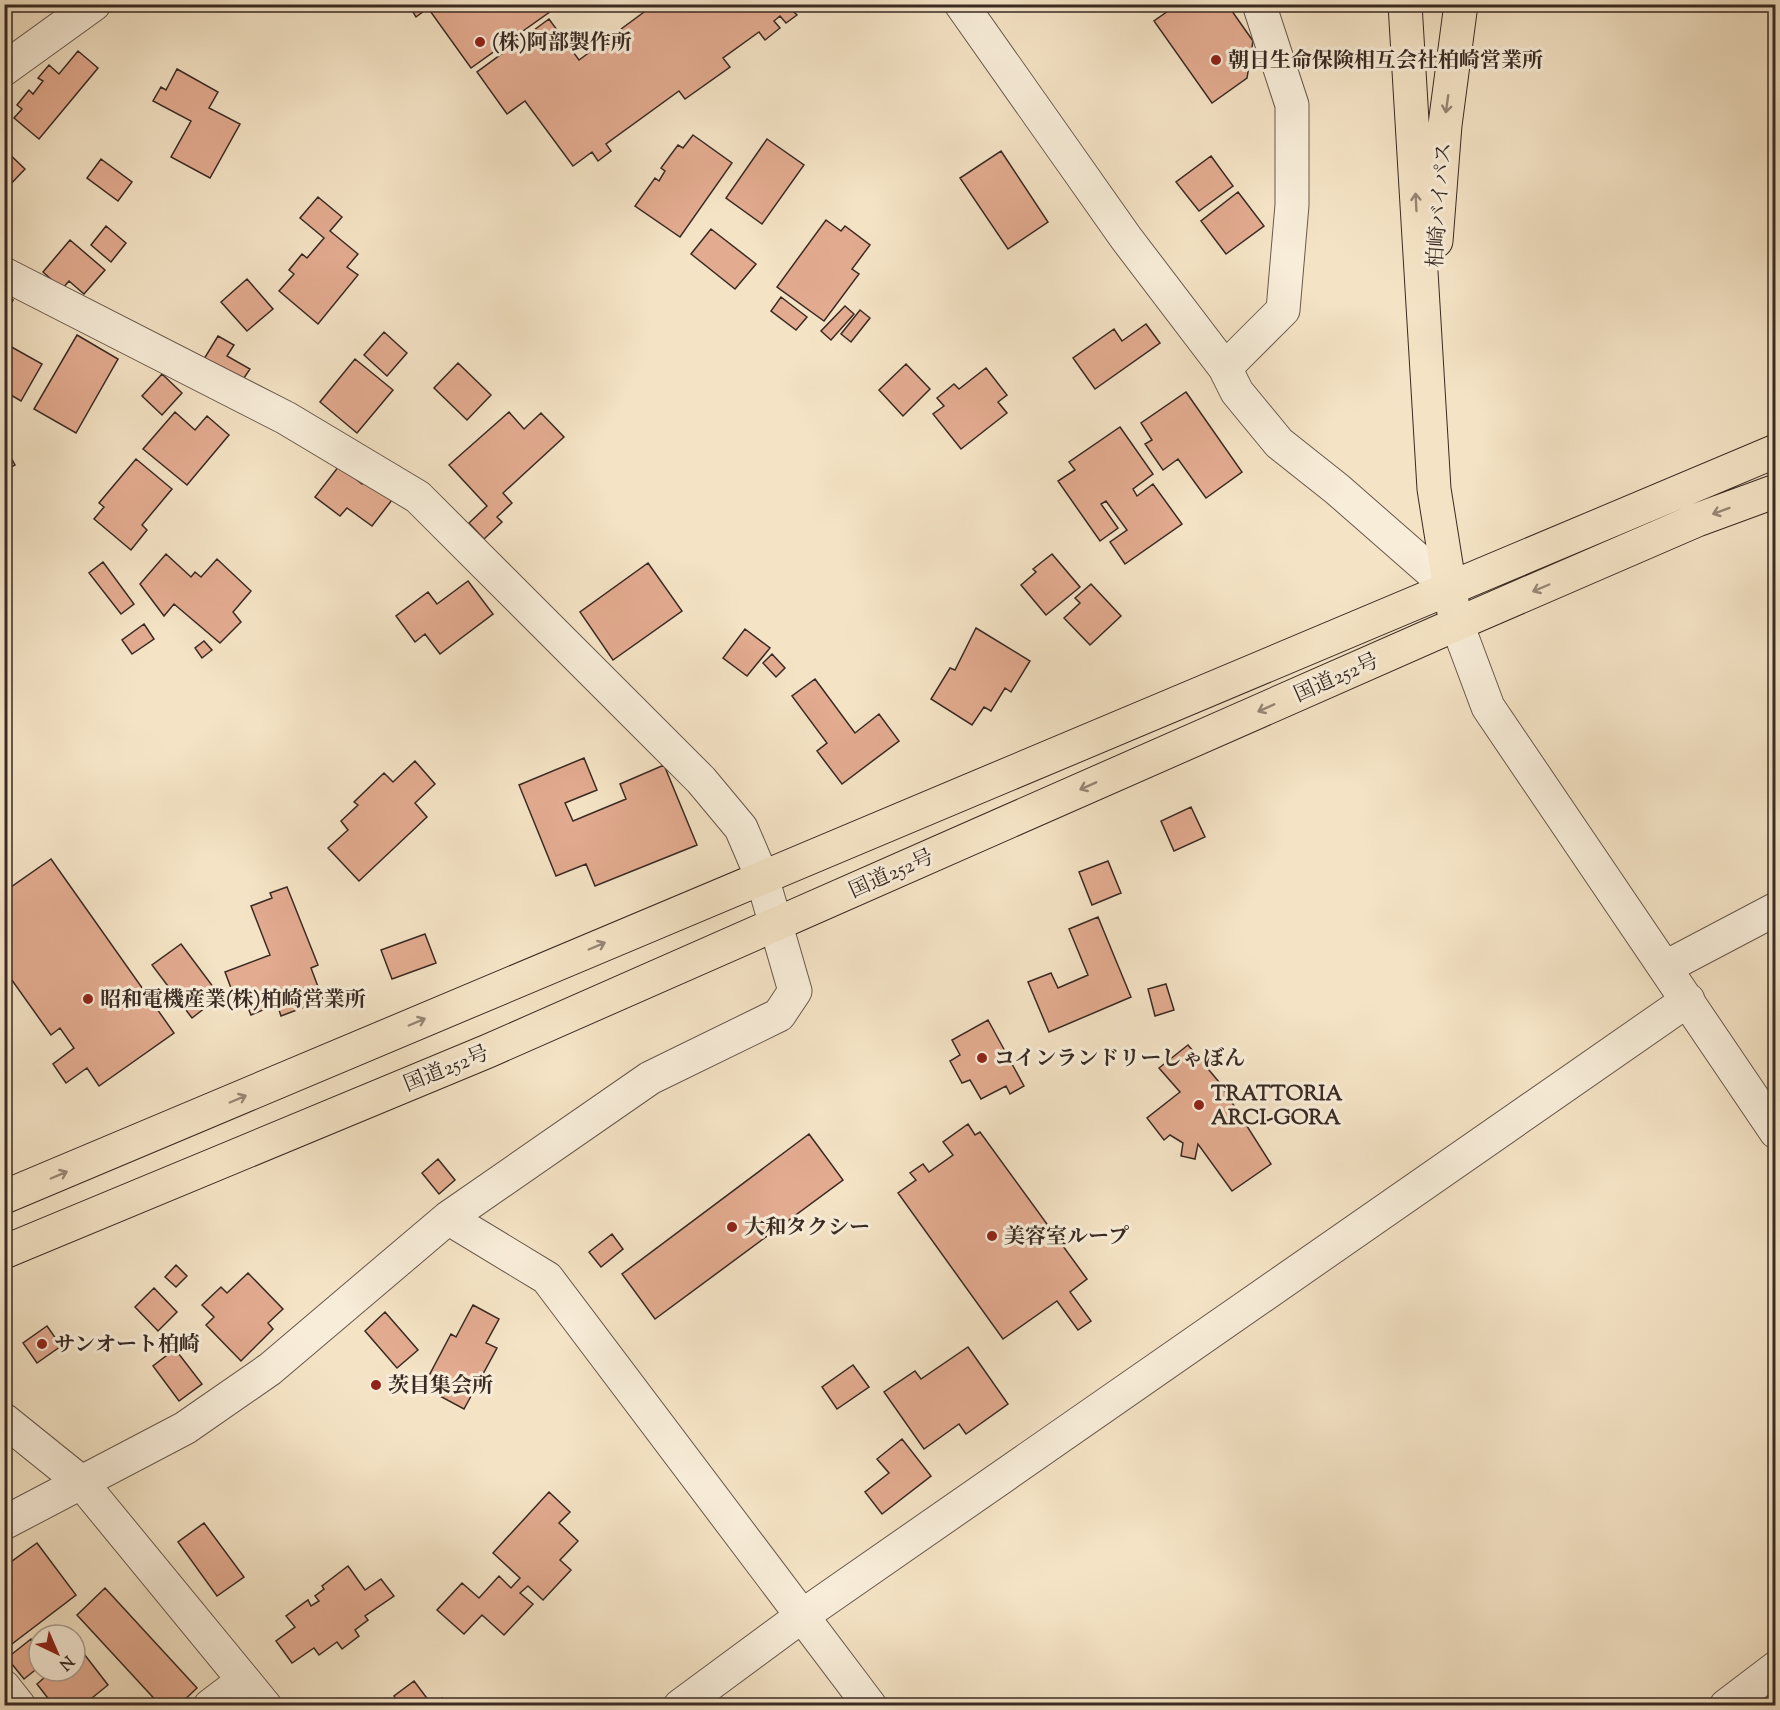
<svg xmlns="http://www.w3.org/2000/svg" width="1780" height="1710" font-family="'Sorts Mill Goudy','Noto Serif JP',serif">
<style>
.building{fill:#e3ab90;stroke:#392a23;stroke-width:1.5}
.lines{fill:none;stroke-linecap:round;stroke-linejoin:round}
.minor-casing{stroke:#68584c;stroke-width:35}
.highway-casing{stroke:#392a23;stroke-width:35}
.minor{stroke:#f8edd9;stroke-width:33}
.highway{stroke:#f4e3c5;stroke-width:33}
.oneway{stroke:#968674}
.poi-dot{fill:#8f2418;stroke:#f8edd9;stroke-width:2}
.labels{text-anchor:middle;stroke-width:6;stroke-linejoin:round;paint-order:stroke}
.poi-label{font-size:21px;font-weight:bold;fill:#392a23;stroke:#f8edd9;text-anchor:start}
.street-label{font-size:21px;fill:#392a23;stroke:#f8edd9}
</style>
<rect width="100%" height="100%" fill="#f4e3c5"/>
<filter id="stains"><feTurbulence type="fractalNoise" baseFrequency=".00333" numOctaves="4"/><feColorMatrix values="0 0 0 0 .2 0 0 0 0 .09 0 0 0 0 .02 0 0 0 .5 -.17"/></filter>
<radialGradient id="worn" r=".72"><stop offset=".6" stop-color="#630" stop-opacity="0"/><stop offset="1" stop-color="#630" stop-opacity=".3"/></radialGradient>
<path class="building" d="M408 4H561L471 68 428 8 416 17Z
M655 4H802L793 11 797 15 786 23 780 16 774 21 780 28 765 40 759 32 723 58 730 67 685 99 679 91 606 144 611 151 598 161 592 152 573 166 525 101 507 114 477 72 549 19 579 60Z
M1178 4H1227L1253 41 1247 78 1212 103 1154 21Z
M78 51 98 68 39 139 14 118 22 109 17 105 29 90 33 94 43 81 38 78 49 65 59 74Z
M177 69 218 92 209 108 240 124 210 178 171 157 191 121 153 101 161 87 166 90Z
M693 135 732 163 680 237 635 206 655 178 659 181 665 171 661 168 678 145 683 148Z
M767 139 804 165 762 224 726 198Z
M4 149 25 169 5 190H4Z
M1001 151 1048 222 1008 249 960 178Z
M1211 156 1233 186 1199 211 1176 182Z
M101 159 132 182 118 201 87 178Z
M1238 192 1264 226 1226 254 1201 221Z
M318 197 342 217 330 231 358 254 347 267 358 275 318 324 279 291 294 274 289 270 302 254 307 258 324 238 300 218Z
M826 220 841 231 845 226 870 245 852 269 859 274 824 321 777 287Z
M106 226 126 243 111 262 91 245Z
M711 229 756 264 735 289 691 254Z
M70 240 105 270 84 294 69 281 62 289 43 272Z
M247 279 273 309 247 331 221 302Z
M4 295 13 300 4 316Z
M781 297 807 317 796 330 771 311Z
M845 306 854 314 831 340 821 331Z
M860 310 870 318 851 342 841 334Z
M1146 324 1160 343 1095 389 1073 358 1114 329 1122 341Z
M384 332 407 353 387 376 364 355Z
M77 335 118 359 76 433 34 409Z
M218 336 234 345 227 356 250 369 242 381 204 359Z
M8 345 42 364 21 401 4 391V351Z
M355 359 393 390 357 433 320 402Z
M458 363 491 395 467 420 434 388Z
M906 364 930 389 903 416 879 390Z
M986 368 1007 395 998 402 1007 413 961 449 933 414 944 406 937 398 954 384 959 389Z
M162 374 182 393 162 415 142 396Z
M1186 392 1242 472 1206 498 1178 459 1163 470 1145 444 1152 440 1141 423Z
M175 412 195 430 207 416 229 435 187 485 143 449Z
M509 412 524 429 541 413 564 437 503 493 512 503 497 517 502 522 484 539 469 523 487 506 449 465Z
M1120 427 1153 474 1133 489 1137 496 1153 484 1182 524 1125 564 1110 542 1127 530 1106 501 1101 504 1118 528 1100 541 1058 481 1075 470 1069 462Z
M4 445 15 465 4 471Z
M136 459 172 489 142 525 147 530 131 550 94 519 104 507 99 503Z
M339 466 362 484 365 480 392 500 372 526 347 508 340 516 315 497Z
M166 554 191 577 195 572 201 577 217 559 251 591 233 612 241 622 220 643 174 604 164 616 140 584Z
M1052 554 1080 587 1046 615 1021 585 1036 572 1033 569Z
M103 562 134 604 121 614 89 573Z
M648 563 682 611 613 660 580 612Z
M468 581 493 614 440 654 425 634 415 642 396 616 428 592 437 604Z
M1091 584 1121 616 1090 645 1064 618 1080 603 1075 598Z
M144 624 154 639 132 654 122 640Z
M976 628 1030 661 1011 692 1005 688 991 711 984 707 972 725 931 699 950 668 955 670Z
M745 629 770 648 747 676 723 658Z
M204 641 212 650 202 658 195 648Z
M772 654 785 668 776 677 763 663Z
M815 679 855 733 879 714 899 741 842 784 817 751 827 743 792 696Z
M584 758 597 790 565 803 573 821 626 799 620 784 664 765 697 845 595 886 586 864 556 876 519 785Z
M415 761 435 784 415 803 427 817 359 881 328 848 348 830 341 821 358 805 354 802 384 773 393 782Z
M1191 807 1205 837 1174 851 1161 821Z
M51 859 174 1033 99 1086 87 1068 66 1083 53 1064 74 1048 60 1028 51 1035 4 969V892Z
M1108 861 1121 893 1092 905 1079 872Z
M287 887 318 965 311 968 323 1000 281 1016 277 1004 251 1015 242 993 234 996 225 972 270 955 251 906 272 898 270 893Z
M1098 917 1131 997 1049 1032 1028 982 1051 973 1058 988 1088 975 1069 929Z
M425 934 436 963 392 979 381 950Z
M181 944 220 996 192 1018 152 965Z
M1166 984 1174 1010 1155 1016 1148 989Z
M988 1020 1024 1086 1010 1094 1006 1086 981 1099 970 1080 962 1083 950 1061 960 1055 952 1040Z
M1188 1045 1219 1082 1271 1164 1232 1191 1198 1144 1195 1159 1181 1156 1183 1143 1170 1135 1164 1140 1147 1118 1180 1092 1159 1068Z
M968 1124 975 1135 980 1132 1087 1279 1070 1292 1091 1321 1078 1330 1057 1301 1003 1339 898 1193 916 1180 910 1173 923 1164 929 1172 953 1155 943 1142Z
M809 1134 843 1180 655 1319 622 1274Z
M438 1159 455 1180 439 1194 422 1173Z
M612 1234 623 1249 601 1267 589 1252Z
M176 1265 187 1276 176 1287 165 1277Z
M248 1273 283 1309 268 1323 273 1329 241 1361 206 1325 214 1317 202 1305 221 1287 227 1293Z
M154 1288 177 1312 158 1331 135 1307Z
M473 1305 499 1319 486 1343 497 1348 464 1409 423 1387 451 1334 456 1337Z
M385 1312 418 1350 397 1368 365 1331Z
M47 1326 61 1346 37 1363 23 1343Z
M968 1347 1008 1404 966 1434 959 1424 924 1449 884 1392 915 1371 921 1379Z
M175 1349 202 1384 179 1401 153 1366Z
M853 1365 869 1387 837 1409 822 1387Z
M902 1439 931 1476 882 1514 865 1492 889 1473 877 1459Z
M549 1492 570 1512 559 1523 578 1541 560 1560 571 1570 543 1600 528 1586 520 1593 533 1604 504 1635 482 1615 464 1634 437 1610 462 1583 479 1598 499 1576 511 1588 520 1578 493 1553Z
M204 1523 244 1577 217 1596 178 1542Z
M37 1543 76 1595 4 1650V1567Z
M348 1566 365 1590 381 1579 394 1596 365 1616 368 1620 355 1630 359 1636 342 1649 337 1642 319 1655 314 1648 292 1663 276 1641 295 1627 286 1616 308 1600 311 1606 319 1601 315 1596 324 1589 322 1586Z
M105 1588 197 1688 178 1706H161L77 1615Z
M31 1639 39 1649V1667L24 1679 7 1658Z
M81 1650 108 1685 82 1706H54L37 1684 45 1677 41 1672 75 1671V1655Z
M414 1681 432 1705 442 1698 447 1706H400L394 1696Z"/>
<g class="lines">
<g class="minor-casing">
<path id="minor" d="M961 4 1126 238 1225 368 1237 392 1279 443 1337 489 1449 587
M4 69 94 4
M4 274 286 418 418 497 701 780 741 828 762 877 795 991 779 1015 650 1078 448 1218 270 1369 185 1428 4 1523
M1225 368 1283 310 1292 205V105L1259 4
M1457 624 1488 707 1776 1132
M1666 967 1776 909
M448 1218 547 1278 870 1706
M4 1420 81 1482 265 1706
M4 1687 19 1706
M210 1706 243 1681
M680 1706 802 1616 1688 1000
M1726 1706 1776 1668"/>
</g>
<g class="highway-casing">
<path id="highway" d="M1405 4 1434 489 1453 608
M1436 241 1445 125 1461 4
M4 1197 1776 451
M4 1252 488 1051 1457 624 1697 520 1776 491"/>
</g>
<use href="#minor" class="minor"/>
<use href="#highway" class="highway"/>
</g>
<defs><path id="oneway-shaft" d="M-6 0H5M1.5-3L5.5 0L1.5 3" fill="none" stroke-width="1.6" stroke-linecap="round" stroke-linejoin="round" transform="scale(1.5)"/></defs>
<g class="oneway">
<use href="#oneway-shaft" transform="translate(1447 104) rotate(98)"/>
<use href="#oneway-shaft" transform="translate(1416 202) rotate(-93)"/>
<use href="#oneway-shaft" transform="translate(1721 511) rotate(160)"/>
<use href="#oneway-shaft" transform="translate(1541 588) rotate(157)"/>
<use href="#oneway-shaft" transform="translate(1266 708) rotate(156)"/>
<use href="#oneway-shaft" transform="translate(1088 786) rotate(156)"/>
<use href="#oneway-shaft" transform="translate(597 946) rotate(-23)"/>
<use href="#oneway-shaft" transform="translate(417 1022) rotate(-23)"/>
<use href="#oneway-shaft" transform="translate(238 1099) rotate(-23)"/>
<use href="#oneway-shaft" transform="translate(59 1175) rotate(-23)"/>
</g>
<g class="poi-dot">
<circle cx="480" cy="42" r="6"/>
<circle cx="1216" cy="60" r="6"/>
<circle cx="88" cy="999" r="6"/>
<circle cx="982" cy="1058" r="6"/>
<circle cx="1199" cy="1105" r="6"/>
<circle cx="732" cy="1227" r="6"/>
<circle cx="992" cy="1236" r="6"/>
<circle cx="42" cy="1344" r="6"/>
<circle cx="376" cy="1385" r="6"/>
</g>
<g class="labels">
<g class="poi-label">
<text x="492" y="49">(株)阿部製作所</text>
<text x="1228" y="67">朝日生命保険相互会社柏崎営業所</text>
<text x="100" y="1006">昭和電機産業(株)柏崎営業所</text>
<text x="994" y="1065">コインランドリーしゃぼん</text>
<text x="1211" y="1100">TRATTORIA<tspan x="1211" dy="24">ARCI-GORA</tspan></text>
<text x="744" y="1234">大和タクシー</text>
<text x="1004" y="1243">美容室ループ</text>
<text x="54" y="1351">サンオート柏崎</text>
<text x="388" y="1392">茨目集会所</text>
</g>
<g class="street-label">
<text transform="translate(1439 205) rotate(-86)" y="7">柏崎バイパス</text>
<text transform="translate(1336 677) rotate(-24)" y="7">国道252号</text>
<text transform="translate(891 873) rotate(-24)" y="7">国道252号</text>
<text transform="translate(446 1068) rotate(-22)" y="7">国道252号</text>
</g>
</g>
<rect width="1780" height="1710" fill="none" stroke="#f4e3c5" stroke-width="24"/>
<rect x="6" y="6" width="1768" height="1698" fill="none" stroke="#392a23" stroke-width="3"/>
<rect x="12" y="12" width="1756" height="1686" fill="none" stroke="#392a23" stroke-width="1.5"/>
<g transform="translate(57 1653) rotate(136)"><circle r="28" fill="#f8edd9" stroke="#ac9f90" stroke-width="1.5"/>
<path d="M0-4.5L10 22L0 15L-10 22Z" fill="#8f2418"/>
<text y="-9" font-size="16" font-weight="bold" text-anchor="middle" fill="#392a23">N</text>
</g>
<rect width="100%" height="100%" filter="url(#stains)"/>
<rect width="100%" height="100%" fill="url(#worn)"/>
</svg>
